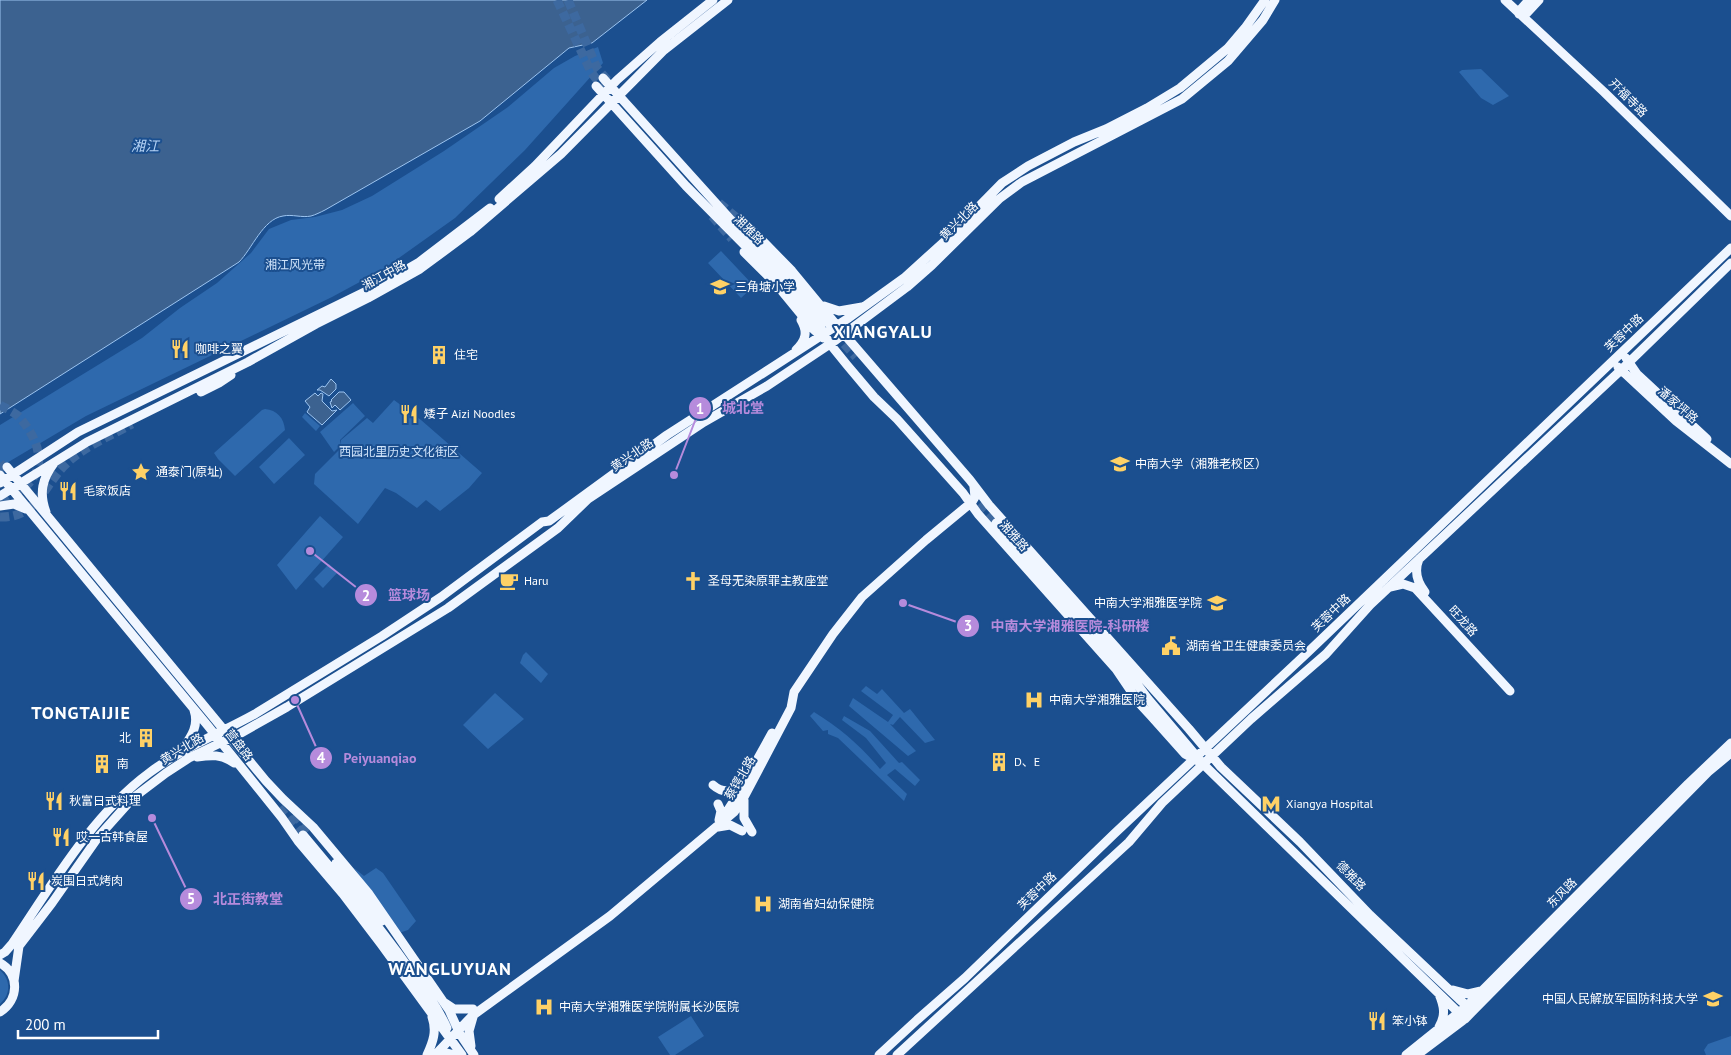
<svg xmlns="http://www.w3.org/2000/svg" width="1731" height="1055" font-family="'PT Sans','Noto Sans SC',sans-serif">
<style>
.green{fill:#2e69ad}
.water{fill:#3c6290;stroke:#9cc4f0}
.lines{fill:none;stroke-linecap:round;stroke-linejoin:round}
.major-tunnel{stroke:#3d69a0;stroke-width:9;stroke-dasharray:9 4.5;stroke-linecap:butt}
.major{stroke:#f0f6ff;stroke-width:9}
.labels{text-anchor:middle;stroke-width:4;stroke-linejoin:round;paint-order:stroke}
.street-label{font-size:12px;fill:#fff;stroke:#1b4f8f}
.park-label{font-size:12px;fill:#cfe3fa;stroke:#1b4f8f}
.poi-label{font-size:12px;fill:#fff;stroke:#1b4f8f;text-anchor:start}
.water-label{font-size:14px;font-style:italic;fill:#b5d3f5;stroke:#1b4f8f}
.district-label{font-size:18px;font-weight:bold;letter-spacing:1px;fill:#fff;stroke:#1b4f8f}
.leader{fill:none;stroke:#b68bdc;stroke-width:2}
.callout-dot{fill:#b68bdc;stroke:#1b4f8f;stroke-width:2}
.mark-label{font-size:15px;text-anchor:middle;font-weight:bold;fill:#fff}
.callout-label{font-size:14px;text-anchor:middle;font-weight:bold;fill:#b68bdc;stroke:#1b4f8f;stroke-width:4;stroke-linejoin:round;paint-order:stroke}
</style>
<rect width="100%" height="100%" fill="#1b4f8f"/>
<path class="green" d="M598 47 603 63 525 150 455 218 382 270 332 297 86 416 0 467V425L142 338 180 308 217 283 251 253 269 229 291 220 315 217 342 210 372 196 444 151 508 107 554 68 575 56Z
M1481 69 1509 96 1493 105 1481 98 1459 72 1462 70Z
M721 251 754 286 741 298 708 263Z
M394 400 421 420 482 473 469 488 440 511 426 500 417 508 396 493 385 488 358 524 314 484 315 474 341 448V440L367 418 373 423Z
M353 403 365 416 340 440 341 445 334 452 320 432Z
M265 409C277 410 284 418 285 430L235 476 218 459 214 453 262 410Z
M305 413 320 426 316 431 302 417Z
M289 438 305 455 274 484 259 467Z
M320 516 343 537 296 590 277 565Z
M329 564 337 573 323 588 314 579Z
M526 652 548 674 541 683 520 663 523 655Z
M866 686 877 694 882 689 904 713 910 709 935 740 925 743 900 717 893 725 890 724 916 751 908 756 849 706 853 698 888 722 893 715 861 691Z
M495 693 524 719 488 749 463 725Z
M814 712C840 728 861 746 880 769L886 763 866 738 842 720 844 716 870 731 899 763 902 762 920 780 915 786 895 769 887 775 907 794 904 801 838 738 828 734V730L823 731 810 716Z
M354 868 364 876 376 868 383 873 416 921 408 930 399 933Z
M0 970C11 980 11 994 0 1004Z
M691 1016 704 1036 675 1055H670L658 1037Z
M1731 1036V1055H1706L1704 1050 1708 1044Z"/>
<path class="water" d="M0 0H647L592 43 569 48 480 121 325 210C321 212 315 215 311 216 302 218 292 214 283 216 263 219 252 249 239 262L0 414Z
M331 379 336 384V389L329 396 320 390H317L322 386 325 387Z
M339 392H344L351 400 340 410 335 405 332 408 330 402 332 401 331 400Z
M315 393 318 396 321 393 323 394 322 401 332 411 337 410 322 425 307 412 310 407 305 401Z"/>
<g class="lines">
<path class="major-tunnel" d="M557 0 591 72 606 92
M568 0 597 68 609 82
M719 203 754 232
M712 216 732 239
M826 324 856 357
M0 405C5 408 12 411 17 415 34 432 50 463 28 484 20 491 9 497 0 504
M0 463 10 475
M969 495 996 523
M0 517C38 518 43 486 66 464 83 447 112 435 132 424
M279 808 303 835
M294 814 309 831"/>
<path class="major" d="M1505 0 1604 92 1731 216
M1519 14H1526L1539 0
M1519 14 1521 9 1529 0
M603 78 731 220 794 284 824 320 844 334 970 480 989 505 1189 729 1221 767 1300 842 1370 915 1459 999 1467 1006 1470 1014
M596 86 686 186 786 287 819 325 830 344 847 365 874 397 897 419 963 493 978 514 1116 669 1139 703 1151 716 1185 754 1198 761
M499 199 535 166 617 80 660 42 713 0
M754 232 792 271 839 328
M744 252 776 284 813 329 823 338
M824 306 839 311 862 307
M796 350C806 340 808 332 801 320
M1626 358 1637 374 1707 439
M1618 367 1676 421 1731 464
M201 392 219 383 231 375
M7 467 266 781 283 799 313 827 369 894 449 1010 460 1034 474 1055
M0 475 208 726 282 818 298 841 343 894 381 944 462 1055
M0 483 78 432 385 282 418 263 490 208
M0 496 87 442 248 362 316 324 368 298 420 269 470 232 561 154 663 51 728 0
M0 506 14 504 26 509
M46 512C39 493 42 479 54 463
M996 523 1131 676 1148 699 1203 764 1465 1019
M1419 559C1414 571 1417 582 1425 592
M1390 587 1403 584 1415 588 1510 691
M183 748C192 736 199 725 194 710
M197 757C211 755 222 754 234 763
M713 785C723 794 733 792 742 784
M744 800V818L752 832
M718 804 721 811 719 820
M726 813 737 796 772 733
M718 827 730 825 742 831
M303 835C339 878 375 921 408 967 422 986 437 1006 447 1028
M336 863 382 921
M0 955 5 952 12 944C51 886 92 815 149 773 182 748 219 734 255 714L382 636 441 597 542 522 549 521 667 435 847 319 904 278 946 240 1002 183 1028 166 1074 142 1106 129 1147 108 1180 88 1228 48 1245 28 1265 0
M0 963C20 974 19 1000 0 1012
M14 981 19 946 52 903 99 836 133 798 166 773 189 758 241 733 287 707 448 608 558 528 588 499 704 422 767 386 836 340 907 287 932 265 999 199 1022 182 1182 99 1228 61 1263 20 1275 0
M1453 990 1468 994 1481 991
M1439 994C1444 1006 1446 1015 1439 1027
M445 1003 454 1009H473
M471 1046 469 1031 473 1017
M427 1055C433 1042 437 1031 432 1017
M435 1055 472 1016 610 916 734 812 742 801 791 708 794 692 833 634 862 597 926 540 972 502 975 497 974 487
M437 1055 447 1053 455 1055
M879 1055 917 1020 965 978 1114 834 1307 653 1731 248
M897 1055 1129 842 1162 803 1251 719 1326 654 1370 605 1621 370 1731 263
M1406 1055 1467 1006 1688 784 1731 743
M1417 1055 1465 1019 1708 772 1731 753"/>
</g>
<defs>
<g id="school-bare" transform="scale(1.5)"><path d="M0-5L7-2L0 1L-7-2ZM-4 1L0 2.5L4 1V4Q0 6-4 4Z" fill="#ffd166" stroke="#1b4f8f" stroke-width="2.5" paint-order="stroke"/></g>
<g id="restaurant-bare" transform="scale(1.5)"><path d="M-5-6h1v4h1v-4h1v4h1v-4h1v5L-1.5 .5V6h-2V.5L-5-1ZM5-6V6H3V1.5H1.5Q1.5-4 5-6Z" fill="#ffd166" stroke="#1b4f8f" stroke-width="2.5" paint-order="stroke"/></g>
<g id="building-bare" transform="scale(1.5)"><path d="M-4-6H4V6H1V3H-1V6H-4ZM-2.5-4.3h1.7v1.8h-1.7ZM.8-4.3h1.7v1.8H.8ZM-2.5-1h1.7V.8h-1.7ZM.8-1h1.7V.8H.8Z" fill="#ffd166" stroke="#1b4f8f" stroke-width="2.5" paint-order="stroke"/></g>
<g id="university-bare" transform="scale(1.5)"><path d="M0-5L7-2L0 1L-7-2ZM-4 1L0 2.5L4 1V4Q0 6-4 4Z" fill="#ffd166" stroke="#1b4f8f" stroke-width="2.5" paint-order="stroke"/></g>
<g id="sight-bare" transform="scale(1.5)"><path d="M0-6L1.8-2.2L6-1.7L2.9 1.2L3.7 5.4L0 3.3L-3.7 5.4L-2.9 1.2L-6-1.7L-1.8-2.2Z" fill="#ffd166" stroke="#1b4f8f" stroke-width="2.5" paint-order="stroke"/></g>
<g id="cafe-bare" transform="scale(1.5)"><path d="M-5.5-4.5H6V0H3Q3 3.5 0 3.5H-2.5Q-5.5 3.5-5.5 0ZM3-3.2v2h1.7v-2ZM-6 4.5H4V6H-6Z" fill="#ffd166" stroke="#1b4f8f" stroke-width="2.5" paint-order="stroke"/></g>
<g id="church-bare" transform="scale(1.5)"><path d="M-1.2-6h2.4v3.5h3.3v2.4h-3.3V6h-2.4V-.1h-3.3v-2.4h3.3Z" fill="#ffd166" stroke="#1b4f8f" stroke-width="2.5" paint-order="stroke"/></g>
<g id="civic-bare" transform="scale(1.5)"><path d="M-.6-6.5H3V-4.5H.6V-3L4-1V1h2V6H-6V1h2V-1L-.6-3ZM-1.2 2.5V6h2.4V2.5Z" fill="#ffd166" stroke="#1b4f8f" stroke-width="2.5" paint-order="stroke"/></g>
<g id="hospital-bare" transform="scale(1.5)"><path d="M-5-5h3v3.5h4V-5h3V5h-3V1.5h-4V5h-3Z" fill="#ffd166" stroke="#1b4f8f" stroke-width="2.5" paint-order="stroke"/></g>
<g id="metro-bare" transform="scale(1.5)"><path d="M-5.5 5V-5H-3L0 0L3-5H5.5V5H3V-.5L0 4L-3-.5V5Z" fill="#ffd166" stroke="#1b4f8f" stroke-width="2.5" paint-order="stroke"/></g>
</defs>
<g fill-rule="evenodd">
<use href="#school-bare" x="720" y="287"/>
<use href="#restaurant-bare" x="180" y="349"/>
<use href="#building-bare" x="439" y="355"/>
<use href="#restaurant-bare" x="409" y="414"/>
<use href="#university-bare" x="1120" y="464"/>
<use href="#sight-bare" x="141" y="472"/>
<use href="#restaurant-bare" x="68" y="491"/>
<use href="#cafe-bare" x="509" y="581"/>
<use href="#church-bare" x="693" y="581"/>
<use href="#school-bare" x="1217" y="603"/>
<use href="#civic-bare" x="1171" y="646"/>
<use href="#hospital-bare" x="1034" y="700"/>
<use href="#building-bare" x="146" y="738"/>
<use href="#building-bare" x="999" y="762"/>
<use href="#building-bare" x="102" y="764"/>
<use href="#restaurant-bare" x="54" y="801"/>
<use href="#metro-bare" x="1271" y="804"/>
<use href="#restaurant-bare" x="61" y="837"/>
<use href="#restaurant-bare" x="36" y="881"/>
<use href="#hospital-bare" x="763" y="904"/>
<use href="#university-bare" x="1713" y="999"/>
<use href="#hospital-bare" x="544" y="1007"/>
<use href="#restaurant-bare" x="1377" y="1021"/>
</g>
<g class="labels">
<g class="street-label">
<text transform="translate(1628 98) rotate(45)" y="4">开福寺路</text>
<text transform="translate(959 221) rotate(-45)" y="4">黄兴北路</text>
<text transform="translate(749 230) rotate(44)" y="4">湘雅路</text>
<text transform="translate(384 275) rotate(-29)" y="4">湘江中路</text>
<text transform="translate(1624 333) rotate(-44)" y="4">芙蓉中路</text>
<text transform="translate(1678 405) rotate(41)" y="4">潘家坪路</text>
<text transform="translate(632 455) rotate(-34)" y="4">黄兴北路</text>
<text transform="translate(1014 536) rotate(48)" y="4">湘雅路</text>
<text transform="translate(1331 613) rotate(-44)" y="4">芙蓉中路</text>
<text transform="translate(1463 621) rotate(48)" y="4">旺龙路</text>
<text transform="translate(239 745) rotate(52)" y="4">营盘路</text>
<text transform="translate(182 749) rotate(-31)" y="4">黄兴北路</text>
<text transform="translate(740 778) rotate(-60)" y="4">蔡锷北路</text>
<text transform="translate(1351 876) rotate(46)" y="4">德雅路</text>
<text transform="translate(1037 891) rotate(-44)" y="4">芙蓉中路</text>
<text transform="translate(1562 893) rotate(-45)" y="4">东风路</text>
</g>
<g class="park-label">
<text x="295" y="269">湘江风光带</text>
<text x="399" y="456">西园北里历史文化街区</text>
</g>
<g class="poi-label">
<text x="735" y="291">三角塘小学</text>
<text x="195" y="353">咖啡之翼</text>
<text x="454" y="359">住宅</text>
<text x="424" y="418">矮子 Aizi Noodles</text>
<text x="1135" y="468">中南大学（湘雅老校区）</text>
<text x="156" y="476">通泰门(原址)</text>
<text x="83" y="495">毛家饭店</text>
<text x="524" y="585">Haru</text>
<text x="708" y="585">圣母无染原罪主教座堂</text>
<text x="1202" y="607" text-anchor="end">中南大学湘雅医学院</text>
<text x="1186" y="650">湖南省卫生健康委员会</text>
<text x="1049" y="704">中南大学湘雅医院</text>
<text x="131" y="742" text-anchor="end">北</text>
<text x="1014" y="766">D、E</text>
<text x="117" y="768">南</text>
<text x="69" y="805">秋富日式料理</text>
<text x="1286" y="808">Xiangya Hospital</text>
<text x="76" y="841">哎一古韩食屋</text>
<text x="51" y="885">炭围日式烤肉</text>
<text x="778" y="908">湖南省妇幼保健院</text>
<text x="1698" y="1003" text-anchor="end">中国人民解放军国防科技大学</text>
<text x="559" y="1011">中南大学湘雅医学院附属长沙医院</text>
<text x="1392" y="1025">笨小钵</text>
</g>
<g class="water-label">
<text x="145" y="151">湘江</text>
</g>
<g class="district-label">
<text x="883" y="338">XIANGYALU</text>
<text x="81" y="719">TONGTAIJIE</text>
<text x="450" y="975">WANGLUYUAN</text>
</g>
</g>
<path class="leader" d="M674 475L700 408M310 551L366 595M903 603L968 626M295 700L321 758M152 818L191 899"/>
<g class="callout-dot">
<circle cx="674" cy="475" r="5"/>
<circle cx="310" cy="551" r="5"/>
<circle cx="903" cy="603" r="5"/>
<circle cx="295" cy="700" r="5"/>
<circle cx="152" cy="818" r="5"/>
<circle cx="700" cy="408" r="12"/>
<circle cx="366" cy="595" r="12"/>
<circle cx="968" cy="626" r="12"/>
<circle cx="321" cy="758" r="12"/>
<circle cx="191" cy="899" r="12"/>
</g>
<g class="mark-label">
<text x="700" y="414">1</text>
<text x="366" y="601">2</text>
<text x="968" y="631">3</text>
<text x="321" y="763">4</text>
<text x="191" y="904">5</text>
</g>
<g class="callout-label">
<text x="743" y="413">城北堂</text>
<text x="409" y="600">篮球场</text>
<text x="1070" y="631">中南大学湘雅医院-科研楼</text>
<text x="380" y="763">Peiyuanqiao</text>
<text x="248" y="904">北正街教堂</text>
</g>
<path d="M18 1030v8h140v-8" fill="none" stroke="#ffffff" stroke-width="2.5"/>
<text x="25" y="1030" font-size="15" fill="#ffffff" stroke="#1b4f8f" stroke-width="4" paint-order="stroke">200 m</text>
</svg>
